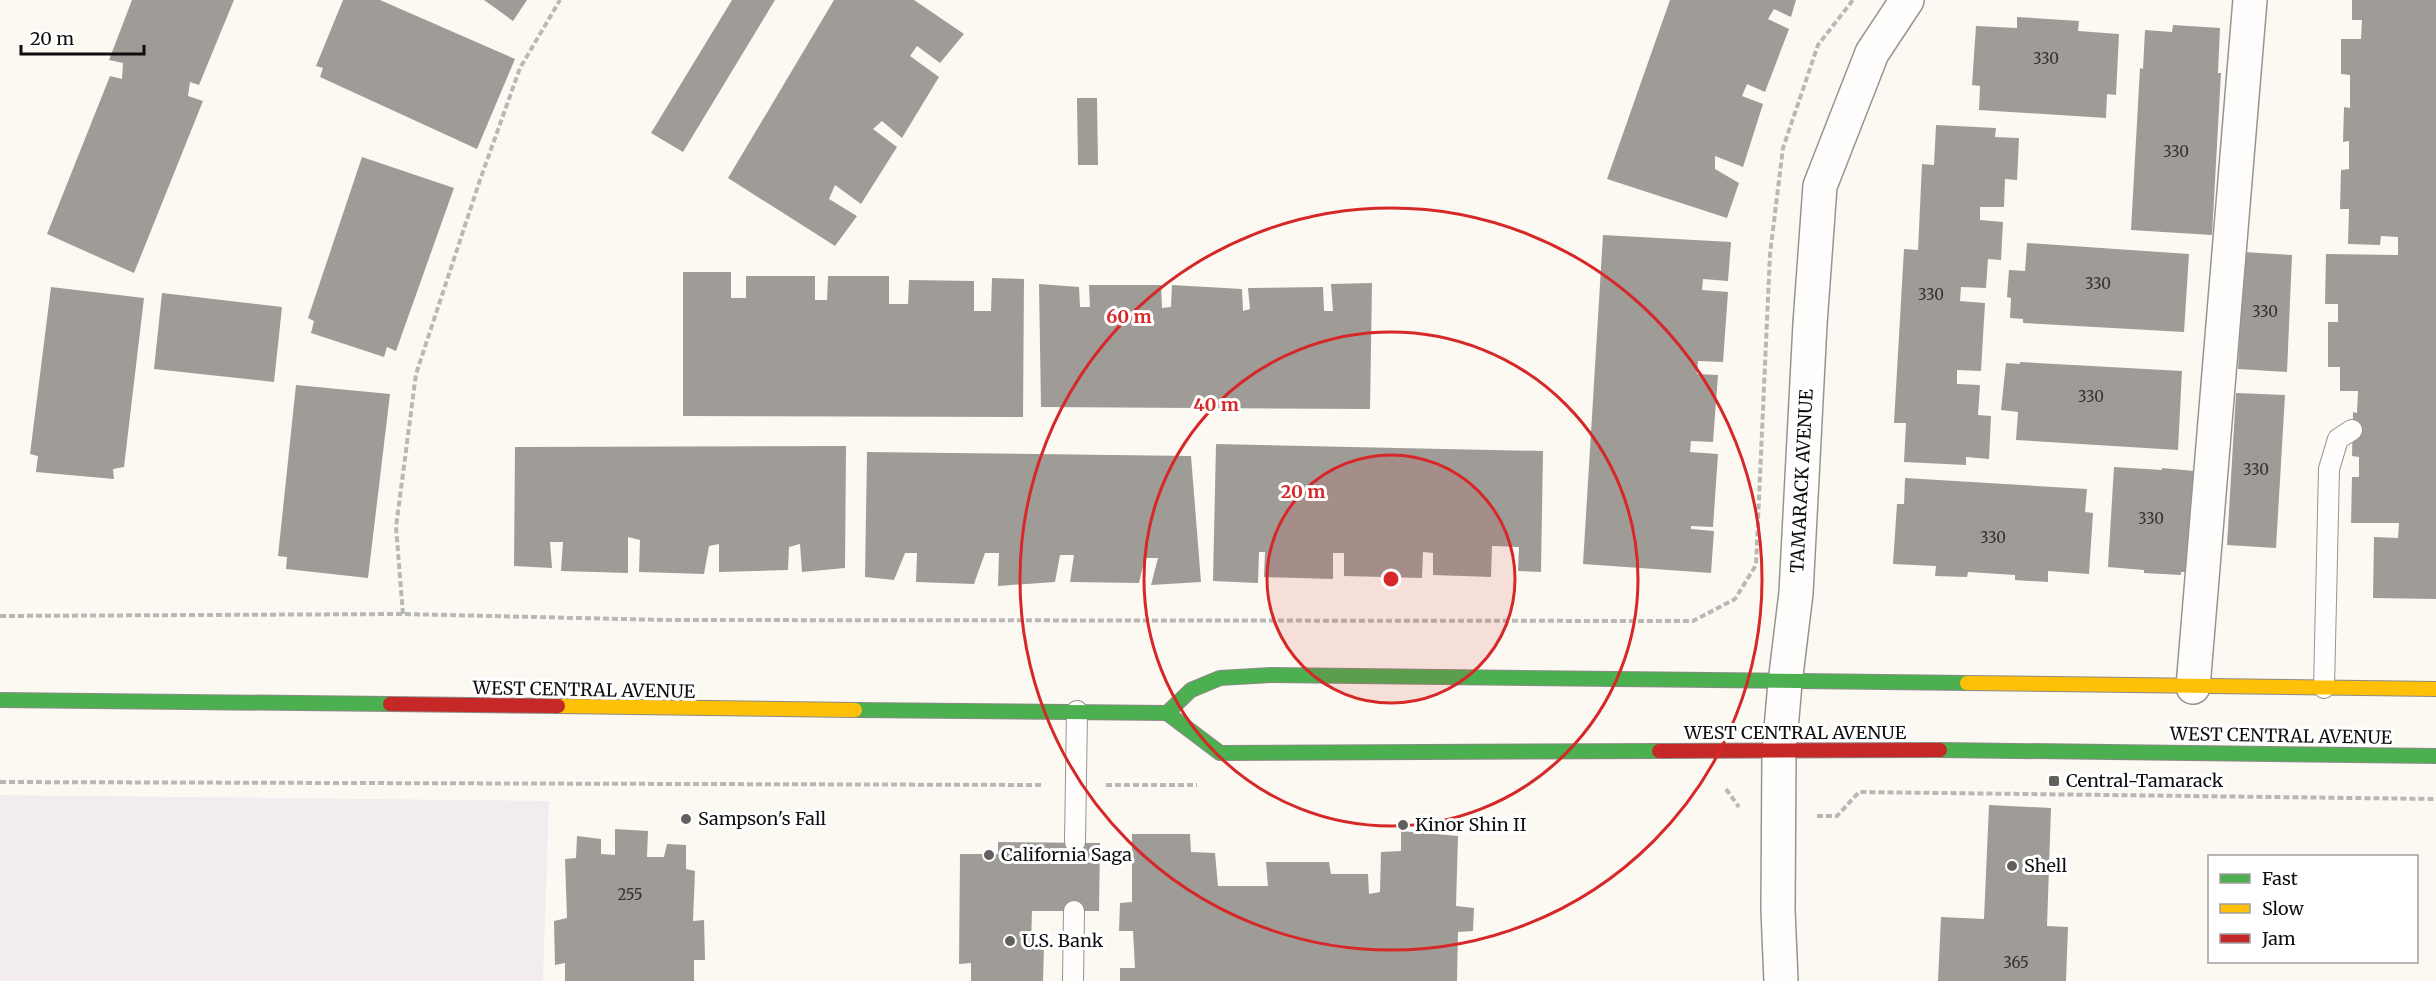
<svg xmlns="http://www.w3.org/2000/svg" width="2436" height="981" font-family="Merriweather,serif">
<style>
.industrial{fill:#f3ecef}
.building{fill:#9f9c98}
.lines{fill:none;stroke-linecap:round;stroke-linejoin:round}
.lane-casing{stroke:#959491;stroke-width:22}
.street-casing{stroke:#959491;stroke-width:36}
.fast-casing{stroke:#8c8a87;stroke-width:16}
.slow-casing{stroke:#8c8a87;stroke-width:16}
.jam-casing{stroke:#8c8a87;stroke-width:16}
.path{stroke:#b8b8b6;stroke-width:4;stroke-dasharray:6 3;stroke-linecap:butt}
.lane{stroke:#fffefd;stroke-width:20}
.street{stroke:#fffefd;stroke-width:33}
.fast{stroke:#4caf50;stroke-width:14}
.slow{stroke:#ffc107;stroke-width:14}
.jam{stroke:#c62828;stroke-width:14}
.ring{fill:none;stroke:#d62828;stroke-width:3}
.poi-dot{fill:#61605e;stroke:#fff;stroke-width:2}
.labels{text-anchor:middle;stroke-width:6;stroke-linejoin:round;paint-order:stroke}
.number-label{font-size:15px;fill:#323230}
.street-label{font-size:18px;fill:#0e0e0e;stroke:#fff}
.poi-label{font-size:18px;fill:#0e0e0e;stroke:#fff;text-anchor:start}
.centre{fill:#d62828;stroke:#fff;stroke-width:3}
.ring-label{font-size:18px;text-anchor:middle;font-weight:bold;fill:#d62828;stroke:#fff;stroke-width:6;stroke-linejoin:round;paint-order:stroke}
</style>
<rect width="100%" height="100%" fill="#fcf9f2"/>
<path class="industrial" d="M0 795 549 801 543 981H0Z"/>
<path class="building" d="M132 0H234L199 85 190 82 188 96 203 101 134 273 47 234 110 76 122 79 123 63 109 60Z
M343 0H380L515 59 477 149 320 77 323 68 316 66Z
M484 0H527L513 21Z
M732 0H775L683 152 651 133Z
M834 0H914L964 34 940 63 917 46 910 56 939 77 902 138 882 121 873 129 897 147 861 204 835 185 829 199 857 216 835 246 728 178Z
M1670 0H1796L1791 17 1774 9 1768 19 1789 29 1765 92 1747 84 1742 96 1763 104 1743 167 1715 156V169L1739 183 1727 218 1607 179Z
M2352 0H2436V599L2373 598 2374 537 2398 538 2399 523H2351L2352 477H2359V457L2352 456 2353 412 2357 413 2358 391H2340V367H2328V322H2338V304H2325L2326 254 2398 255V237L2381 236 2380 245 2348 244 2349 209H2340L2341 170 2349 169V141L2343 142 2344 107 2350 108V75L2341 74V39H2361L2362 20H2352Z
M2017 17 2079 21 2078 31 2119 34 2116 95 2107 94 2106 118 1979 110 1980 86 1972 85 1976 26 2017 28Z
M2173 25 2220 28 2218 73H2221L2212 235 2131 230 2140 68 2143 69 2145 30 2172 32Z
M1077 98H1097L1098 165H1078Z
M1936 125 1996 128 1995 137 2019 138 2017 180 2005 179 2004 207H1980V220L2003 222 2001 260 1988 259 1986 288 1961 287 1960 301 1985 303 1981 371 1957 370V384L1980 385 1978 415 1991 416 1989 459 1966 457V465L1904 462 1906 423H1894L1904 249 1918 250 1922 164 1934 165Z
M362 157 454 188 396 351 387 347 384 357 311 333 314 321 308 318Z
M1603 235 1731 242 1728 281 1703 279 1702 290 1728 292 1723 362 1698 361 1697 374 1718 375 1713 442 1691 441 1690 452 1718 454 1713 527 1691 526V529L1714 531 1711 573 1583 564Z
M2027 243 2189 254 2184 332 2023 323V319L2010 318 2011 298 2007 297 2009 270 2025 271Z
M2244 252 2292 255 2287 372 2238 369Z
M683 272H731V298H746V276H815V300H827L828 276H889V304H908L909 280 974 281V311H991L992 278 1024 279 1023 417 683 416Z
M1372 283 1370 409 1041 407 1039 284 1079 287 1080 307H1090L1089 285H1161L1162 308 1171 307 1172 285 1242 289 1243 311 1250 309 1248 288 1323 287 1324 311H1333L1331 284Z
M51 287 144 298 124 467 113 469 114 479 36 472 38 456 30 454Z
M162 293 282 307 274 382 154 369Z
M2020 362 2182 371 2178 450 2016 440 2018 412 2001 410 2006 363 2020 364Z
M296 385 390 394 368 578 286 569 287 557 278 556Z
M2236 393 2285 395 2276 548 2227 545Z
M1216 444 1543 451 1541 572 1518 571 1519 547 1492 546 1491 577 1433 575V553L1423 552 1422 578 1344 576V553H1333V579L1264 577 1265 552H1259L1258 583 1213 581Z
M846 446 845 568 802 572 800 544 789 547 788 570 719 572V544L709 546 704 574 639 572 640 540 628 537V573L561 571 563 542H550L552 568 514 566 515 447Z
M867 452 1191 456 1201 582 1151 585 1158 558H1145L1139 583 1070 582 1074 555H1060L1055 582 998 586 999 553H985L974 584 916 582 917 553H905L894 580 865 577Z
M2114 467 2162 470V468L2194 471 2188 572H2181V575L2144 573V570L2108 567Z
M1905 478 2087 489 2085 512 2093 513 2089 574 2048 571V582L2015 580V575L1968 572 1967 577 1935 576 1936 566 1893 564 1897 504H1904Z
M1989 805 2051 808 2047 926 2068 927 2066 981H1938L1941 917 1984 919Z
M615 829 648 831 647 857H664L667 844 686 845V869L695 871 693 921 704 920 705 960H694V981H565V963L555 965 554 921 567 918 565 859 576 858 577 836 601 839V854L615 855Z
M1401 831 1458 836 1456 906 1474 908 1473 931 1458 932 1457 981H1120V968H1135L1133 931H1119L1120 903 1132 902V834H1190L1191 852 1215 853 1218 886H1268L1266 862H1329L1331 874H1368L1369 894 1380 892 1381 852 1401 851Z
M998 842 1100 843 1099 911H1032L1031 944 1044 945 1043 981H971V963L959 964 960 854H998Z"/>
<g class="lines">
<g class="lane-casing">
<path id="lane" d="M2324 688 2329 469 2338 439 2352 430
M1075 842 1077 711
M1073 981 1074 911"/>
</g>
<g class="street-casing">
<path id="street" d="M2193 687 2250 0
M1781 981 1778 910 1779 752 1785 683 1796 593 1810 324 1820 186 1872 53 1907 0"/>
</g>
<g class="fast-casing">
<path id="fast" d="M0 700 390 704
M855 710 1167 713 1220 753 1659 751
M1167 713 1191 690 1220 678 1271 675 1967 683
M1940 750 2436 756"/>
</g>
<g class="slow-casing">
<path id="slow" d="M1967 683 2436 689
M558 706 855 710"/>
</g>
<g class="jam-casing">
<path id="jam" d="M390 704 558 706
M1659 751 1940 750"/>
</g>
<path class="path" d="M403 614 396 527 416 374 480 180 520 68 560 0
M0 616 403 614 666 620 1693 621 1735 599 1756 565 1770 254 1783 148 1818 45 1853 0
M0 782 1044 785
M1106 785H1197
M1726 789 1739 807
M1817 816H1837L1859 792 2436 799"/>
<use href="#lane" class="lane"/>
<use href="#street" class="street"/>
<use href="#fast" class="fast"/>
<use href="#slow" class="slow"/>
<use href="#jam" class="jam"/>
</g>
<circle cx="1391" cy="579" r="124" fill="#d62828" fill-opacity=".12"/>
<g class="ring">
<circle cx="1391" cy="579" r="124"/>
<circle cx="1391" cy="579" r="247"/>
<circle cx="1391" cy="579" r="371"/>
</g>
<g class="poi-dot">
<rect x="2048" y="775" width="12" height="12" rx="3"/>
<circle cx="686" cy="819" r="6"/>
<circle cx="1403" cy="825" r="6"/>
<circle cx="989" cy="855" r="6"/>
<circle cx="2012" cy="866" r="6"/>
<circle cx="1010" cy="941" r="6"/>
</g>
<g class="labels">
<g class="number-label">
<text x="2046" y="64">330</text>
<text x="2176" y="157">330</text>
<text x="2098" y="289">330</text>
<text x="1931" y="300">330</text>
<text x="2265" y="317">330</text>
<text x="2091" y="402">330</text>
<text x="2256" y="475">330</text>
<text x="2151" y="524">330</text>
<text x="1993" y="543">330</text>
<text x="630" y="900">255</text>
<text x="2016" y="968">365</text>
</g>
<g class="street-label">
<text transform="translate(1802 481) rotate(-87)" y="6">TAMARACK AVENUE</text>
<text transform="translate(584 690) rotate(1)" y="6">WEST CENTRAL AVENUE</text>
<text x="1795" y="739">WEST CENTRAL AVENUE</text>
<text transform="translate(2281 736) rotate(1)" y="6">WEST CENTRAL AVENUE</text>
</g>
<g class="poi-label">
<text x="2066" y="787">Central-Tamarack</text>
<text x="698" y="825">Sampson's Fall</text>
<text x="1415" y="831">Kinor Shin II</text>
<text x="1001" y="861">California Saga</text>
<text x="2024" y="872">Shell</text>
<text x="1022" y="947">U.S. Bank</text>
</g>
</g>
<circle cx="1391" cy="579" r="9" class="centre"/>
<g class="ring-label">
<text x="1129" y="323">60 m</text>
<text x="1216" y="411">40 m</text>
<text x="1303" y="498">20 m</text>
</g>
<rect x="2208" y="855" width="210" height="108" fill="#ffffff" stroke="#9f9f9f" stroke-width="1.5"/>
<rect x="2220" y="874" width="30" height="9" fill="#4caf50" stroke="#9f9f9f" stroke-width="1.5"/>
<text x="2262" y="885" font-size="18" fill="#0e0e0e">Fast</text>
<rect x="2220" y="904" width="30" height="9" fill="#ffc107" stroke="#9f9f9f" stroke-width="1.5"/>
<text x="2262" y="915" font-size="18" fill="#0e0e0e">Slow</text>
<rect x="2220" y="934" width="30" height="9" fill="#c62828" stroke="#9f9f9f" stroke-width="1.5"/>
<text x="2262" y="945" font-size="18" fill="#0e0e0e">Jam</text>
<path d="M21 45v9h123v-9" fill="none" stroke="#0e0e0e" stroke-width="3"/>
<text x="30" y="45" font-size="18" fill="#0e0e0e" stroke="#ffffff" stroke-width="4.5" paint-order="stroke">20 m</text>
</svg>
